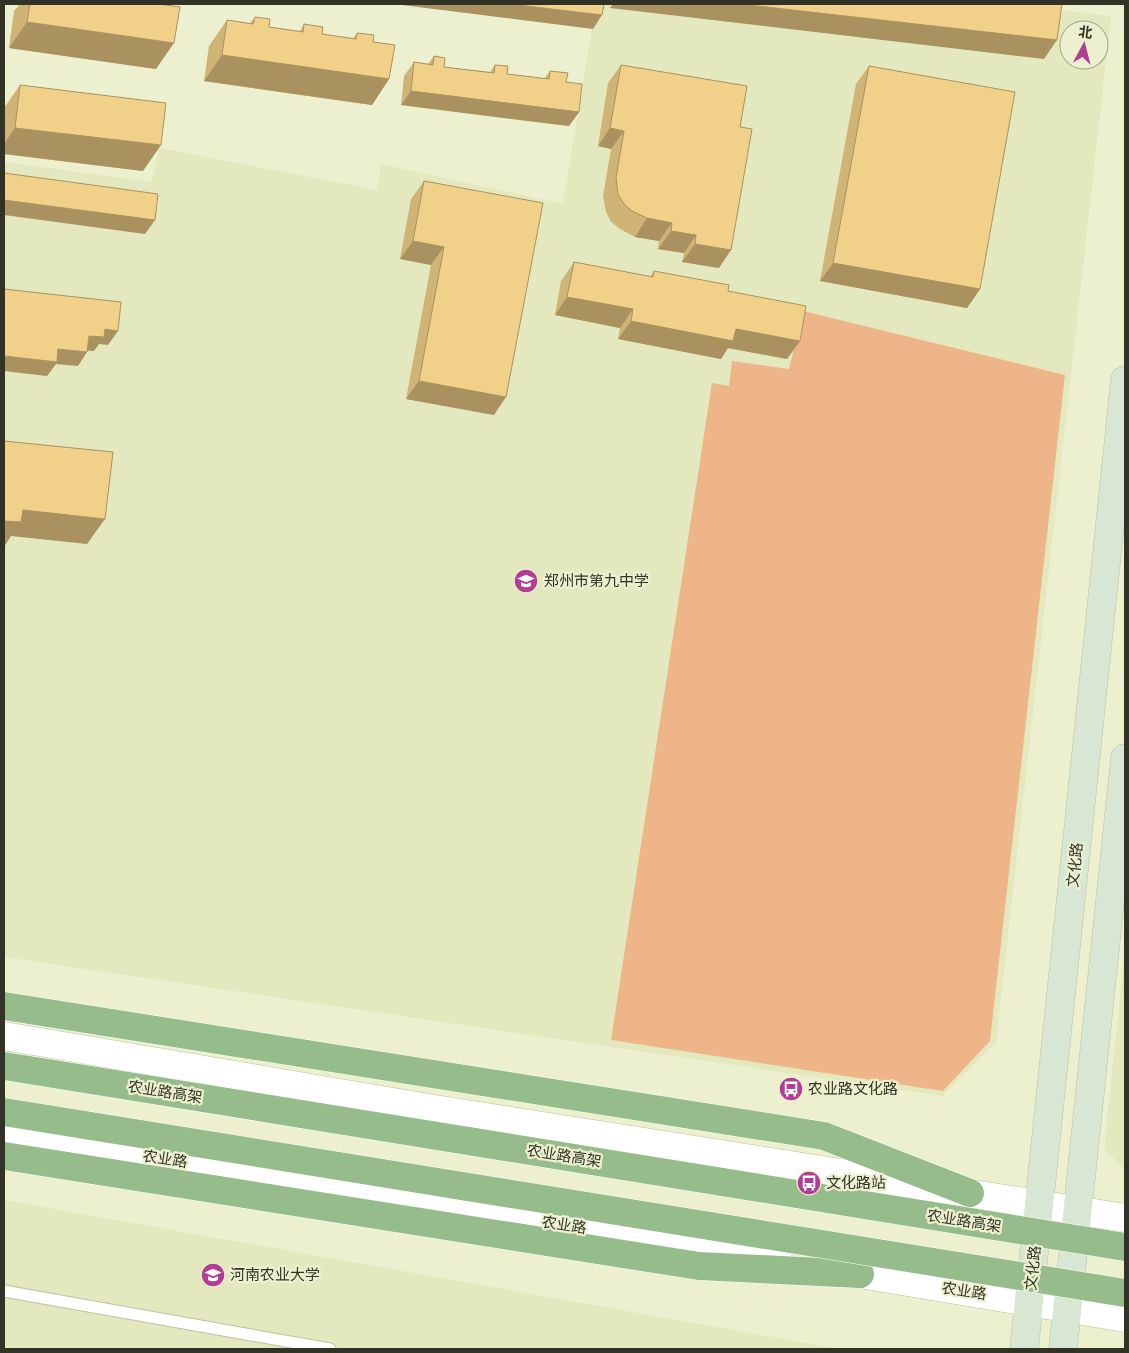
<svg xmlns="http://www.w3.org/2000/svg" width="1129" height="1353" font-family="'Varela Round','Noto Sans SC',sans-serif">
<style>
.built{fill:#e3e8bf;fill-rule:evenodd}
.pitch{fill:#edb588}
.lines{fill:none;stroke-linecap:round;stroke-linejoin:round}
.service-casing{stroke:#bec1a1;stroke-width:13}
.tertiary-casing{stroke:#bec1a1;stroke-width:29}
.secondary-casing{stroke:#bec1a1;stroke-width:29}
.trunk-casing{stroke:#fff;stroke-width:29}
.service{stroke:#fff;stroke-width:11}
.tertiary{stroke:#fff;stroke-width:28}
.secondary{stroke:#d8e6d4;stroke-width:28}
.trunk{stroke:#96bc8c;stroke-width:28}
.trunk-bridge-casing{stroke:#fff;stroke-width:29;stroke-linecap:butt}
.trunk-bridge{stroke:#96bc8c;stroke-width:28}
.wall{fill:#cfb476}
.shaded-wall{fill:#a99260}
.building{fill:#f1d189;stroke:#a99260}
.labels{text-anchor:middle;stroke-width:4.5;stroke-linejoin:round;paint-order:stroke}
.poi-label{font-size:15px;fill:#323326;stroke:#ecf0cf;text-anchor:start}
.street-label{font-size:15px;fill:#323326;stroke:#ecf0cf}
</style>
<rect width="100%" height="100%" fill="#ecf0cf"/>
<path class="built" d="M596 4H1013L1111 16 996 1043 942 1096 4 957V162L152 182 159 148 377 190 381 164 563 204ZM1069 30H1099V60H1069Z
M1125 947V1170L1104 1149Z
M4 1200 840 1349H4Z"/>
<path class="pitch" d="M803 311 1065 375 990 1041 943 1091 611 1040 712 383 729 386 732 361 789 369Z"/>
<g class="lines">
<g class="service-casing">
<path id="service" d="M4 1291 330 1349"/>
</g>
<g class="tertiary-casing">
<path id="tertiary" d="M4 1036 428 1108 1125 1218
M4 1133 779 1261
M836 1270 1125 1318"/>
</g>
<g class="secondary-casing">
<path id="secondary" d="M1024 1349 1125 380
M1063 1349 1125 758"/>
</g>
<g class="trunk-casing">
<path id="trunk" d="M4 1006 824 1136 970 1193
M4 1156 699 1266 860 1274"/>
</g>
<use href="#service" class="service"/>
<use href="#tertiary" class="tertiary"/>
<use href="#secondary" class="secondary"/>
<use href="#trunk" class="trunk"/>
<g class="trunk-bridge-casing">
<path id="trunk-bridge" d="M4 1066 1125 1247
M4 1112 1125 1293"/>
</g>
<use href="#trunk-bridge" class="trunk-bridge"/>
</g>
<path class="wall" d="M20 4H158L156 69 9 48 14 11Z
M255 17 269 27 300 31 304 24 322 34 353 39 357 33 373 42 389 79 372 105 204 81 209 46 227 20 249 24Z
M434 56 444 67 490 72 495 65 507 74 544 79 550 71 566 82 579 112 569 126 401 105 404 76 414 62 428 64Z
M621 65 719 268 682 262 684 253 658 249 659 241 635 237 620 229 611 222 606 212 603 196 611 149 598 146 608 83Z
M869 66 980 289 967 308 820 281 856 84Z
M20 85 143 171 4 154V108Z
M424 181 494 415 406 399 431 265 400 259 411 199Z
M574 262 650 277 654 271 728 291 800 341 787 359 728 348 721 359 618 339 620 328 555 315 561 281Z"/>
<path class="shaded-wall" d="M403 4H510L602 15 593 29 402 5Z
M613 4H740L1057 40 1044 59 610 8Z
M27 22 174 43 156 69 9 48Z
M222 55 389 79 372 105 204 81Z
M411 91 579 112 569 126 401 105Z
M15 128 161 145 143 171 4 154V144Z
M610 128 624 131 611 149 598 146Z
M4 200 155 220 145 234 4 215Z
M647 218 672 223 659 241 635 237Z
M671 231 696 235 684 253 658 249Z
M413 241 444 247 431 265 400 259Z
M695 244 731 250 719 268 682 262Z
M833 263 980 289 967 308 820 281Z
M567 297 633 309 620 328 555 315Z
M631 321 736 329 800 341 787 359 728 348 721 359 618 339Z
M105 329 118 331 108 345 99 344 94 351 79 350 89 336Z
M58 349 87 352 78 366 56 364 47 376 4 371V356Z
M419 381 506 397 494 415 406 399Z
M23 510 105 519 87 544 11 536 4 547V521Z"/>
<path class="building" d="M30 4H158L180 7 174 43 27 22Z
M510 4H604L602 15Z
M740 4H1062L1057 40Z
M255 17 270 19 269 27 303 32 304 24 323 27 322 34 356 39 357 33 374 35 373 42 395 45 389 79 222 55 227 20 253 24Z
M434 56 445 58 444 67 494 73 495 65 508 66 507 74 549 79 550 71 568 73 566 82 582 84 579 112 411 91 414 62 433 65Z
M621 65 747 86 740 127 752 129 731 250 695 244 696 235 671 231 672 223 647 218 632 211 624 204 618 194 616 178 624 131 610 128Z
M869 66 1015 92 980 289 833 263Z
M20 85 166 103 161 145 15 128Z
M4 173 158 194 155 220 4 200Z
M424 181 543 203 506 397 419 381 444 247 413 241Z
M574 262 653 277 654 271 729 285 728 291 806 306 800 341 736 329 733 341 631 321 633 309 567 297Z
M4 289 121 302 118 331 105 329 104 337 89 336 87 352 58 349 57 362 4 356Z
M4 441 113 452 105 519 23 510 21 522 4 521Z"/>
<defs>
<g id="school-disc" transform="scale(1.25)"><circle r="9.5" fill="#b23d95" stroke="#ecf0cf"/><path d="M0-5L7-2L0 1L-7-2ZM-4 1L0 2.5L4 1V4Q0 6-4 4Z" fill="#fff"/></g>
<g id="bus-disc" transform="scale(1.25)"><circle r="9.5" fill="#b23d95" stroke="#ecf0cf"/><path d="M-5-6H5V4H4V6H2V4H-2V6H-4V4H-5ZM-3.5-4V0h7V-4ZM-3.5 1.2v1.5H-2V1.2ZM2 1.2v1.5H3.5V1.2Z" fill="#fff"/></g>
<g id="university-disc" transform="scale(1.25)"><circle r="9.5" fill="#b23d95" stroke="#ecf0cf"/><path d="M0-5L7-2L0 1L-7-2ZM-4 1L0 2.5L4 1V4Q0 6-4 4Z" fill="#fff"/></g>
</defs>
<g fill-rule="evenodd">
<use href="#school-disc" x="526" y="581"/>
<use href="#bus-disc" x="791" y="1089"/>
<use href="#bus-disc" x="809" y="1183"/>
<use href="#university-disc" x="213" y="1275"/>
</g>
<g class="labels">
<g class="poi-label">
<text x="544" y="586">郑州市第九中学</text>
<text x="808" y="1094">农业路文化路</text>
<text x="826" y="1188">文化路站</text>
<text x="230" y="1280">河南农业大学</text>
</g>
<g class="street-label">
<text transform="translate(1075 865) rotate(-84)" y="5">文化路</text>
<text transform="translate(165 1092) rotate(9)" y="5">农业路高架</text>
<text transform="translate(564 1156) rotate(9)" y="5">农业路高架</text>
<text transform="translate(165 1159) rotate(9)" y="5">农业路</text>
<text transform="translate(964 1221) rotate(9)" y="5">农业路高架</text>
<text transform="translate(564 1225) rotate(9)" y="5">农业路</text>
<text transform="translate(1033 1268) rotate(-84)" y="5">文化路</text>
<text transform="translate(964 1291) rotate(9)" y="5">农业路</text>
</g>
</g>
<rect width="1129" height="1353" fill="none" stroke="#323326" stroke-width="10"/>
<g transform="translate(1084 45) rotate(7)"><circle r="24" fill="#ecf0cf" stroke="#a2a48b"/>
<path d="M0-4L9 19L0 12L-9 19Z" fill="#b23d95"/>
<text y="-8" font-size="14" font-weight="bold" text-anchor="middle" fill="#323326">北</text>
</g>
</svg>
